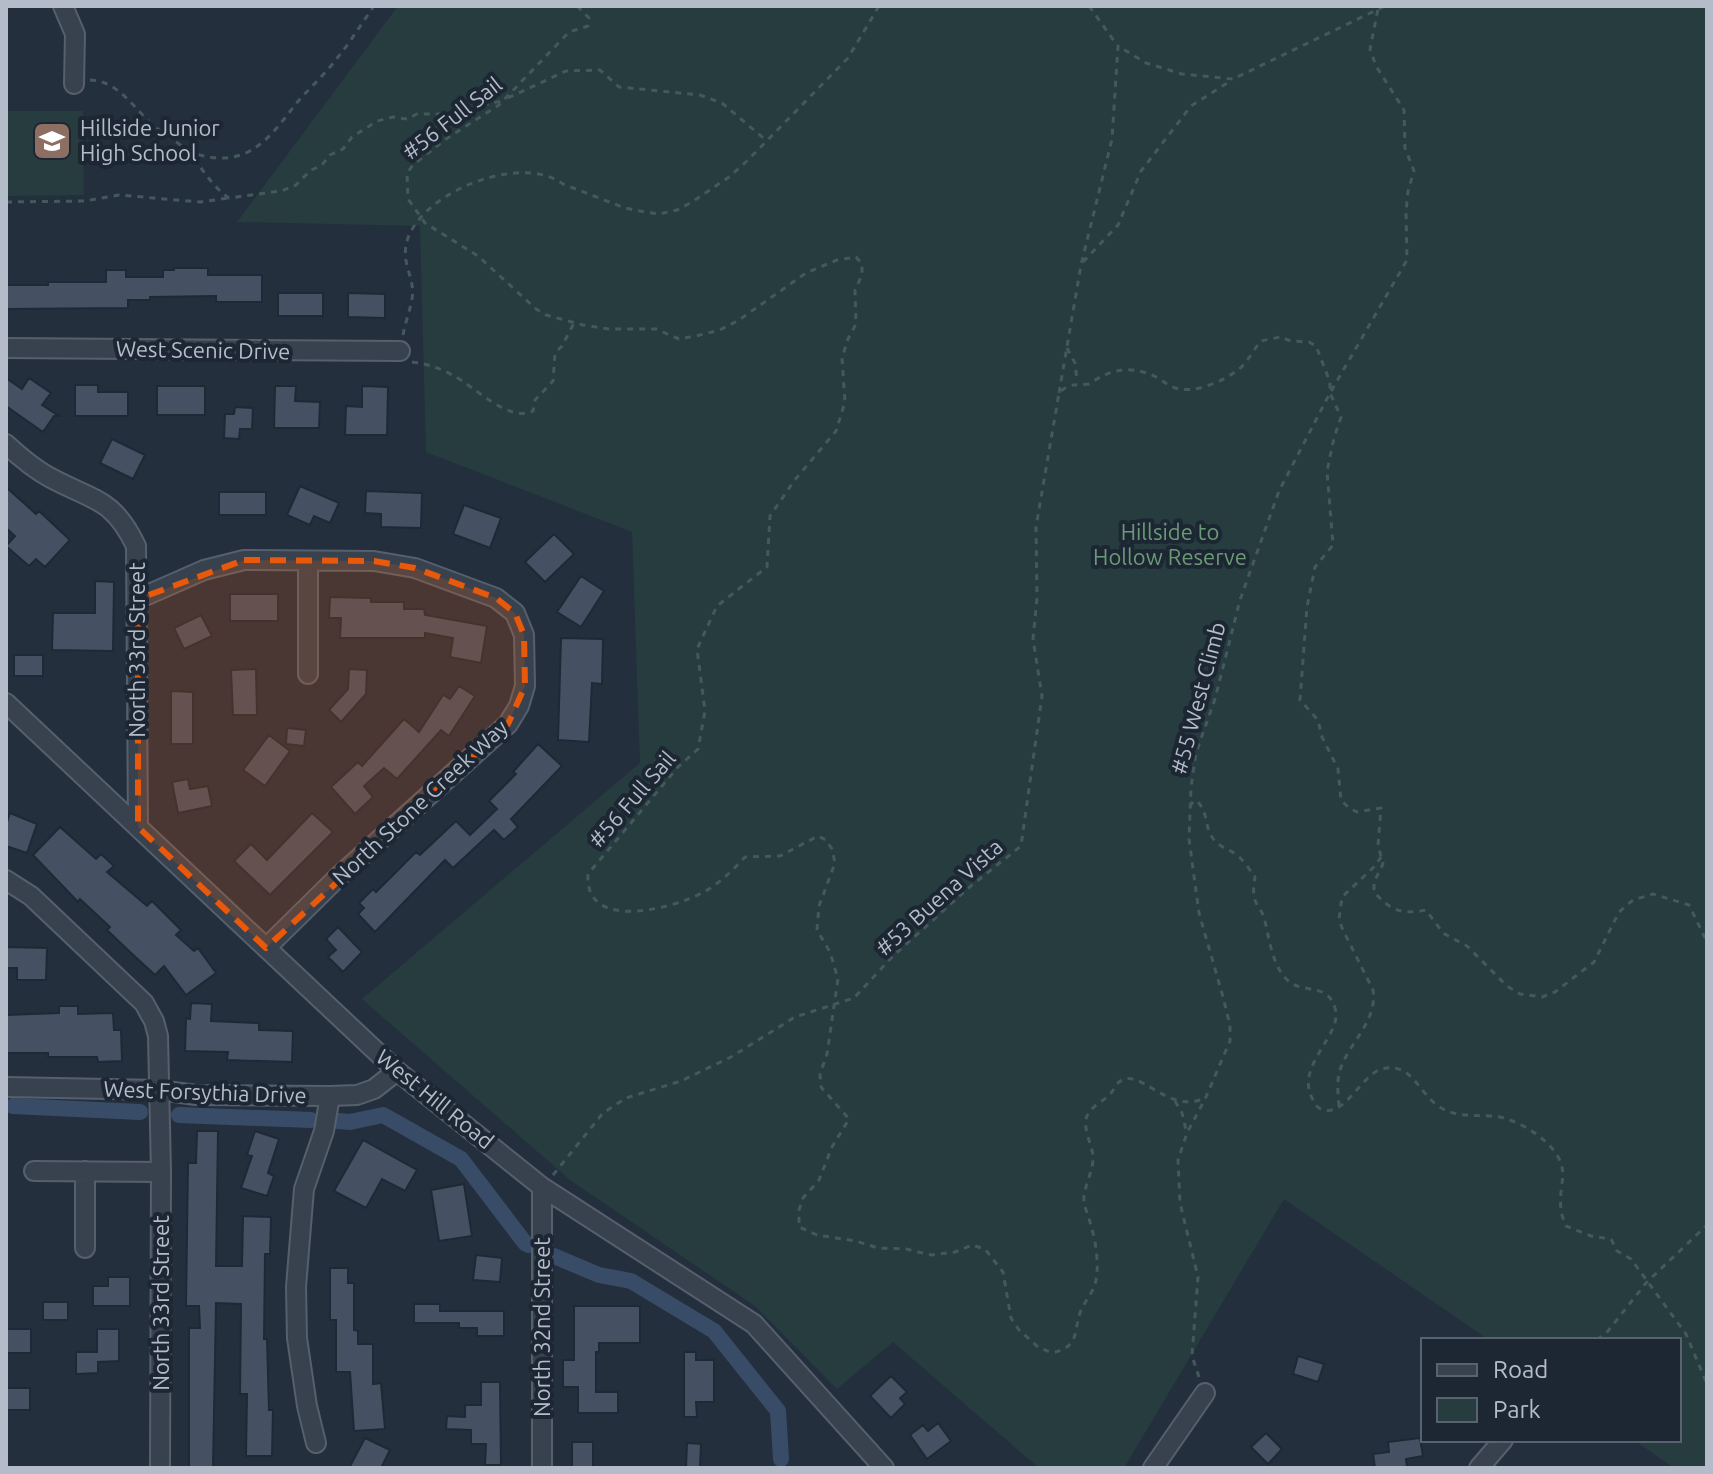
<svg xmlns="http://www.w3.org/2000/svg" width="1713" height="1474" font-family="Ubuntu,sans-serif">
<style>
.green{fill:#263c3f}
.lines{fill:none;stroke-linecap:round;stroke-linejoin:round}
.canal{stroke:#394c67;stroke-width:16}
.building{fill:#455162;stroke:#1f2835;stroke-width:2}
.minor-casing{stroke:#565f6c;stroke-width:22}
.path{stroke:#44595c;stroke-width:3;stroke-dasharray:6 6;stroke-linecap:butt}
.minor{stroke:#38414e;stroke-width:18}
.marked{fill:#e8590c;fill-opacity:0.2;stroke:#e8590c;stroke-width:6;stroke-dasharray:16 10;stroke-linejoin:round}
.labels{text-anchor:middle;stroke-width:8;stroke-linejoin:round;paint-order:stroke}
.street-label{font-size:22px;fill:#b4bcc9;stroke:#1d2633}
.poi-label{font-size:22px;fill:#b4bcc9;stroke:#1d2633;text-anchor:start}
.park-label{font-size:22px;fill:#6b9a76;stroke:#1d2633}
</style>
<rect width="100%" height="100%" fill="#242f3e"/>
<path class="green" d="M398 6H1707V1468H1674L1634 1440H1679V1340H1489L1284 1199 1124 1468H1039L893 1342 837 1389 755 1306 570 1180 362 999 640 763 632 532 426 452 420 226 237 222Z
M6 111H83L84 195 6 196Z"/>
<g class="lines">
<path class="canal" d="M13 1106 140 1112
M179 1115 311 1120
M338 1121 350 1122 383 1115 461 1159 525 1243 529 1245
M554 1256 599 1275 631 1281 714 1331 778 1411 781 1459"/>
</g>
<path class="building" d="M174 268H208V275H262V302H216V296L150 297V300H128V308L6 309V285H48V282H106V270H126V277H163V270H174Z
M278 293H323V316H278Z
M348 293 385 294V318L348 317Z
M6 378 22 389 29 378 51 393 42 405 59 416H54L43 432 6 406Z
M75 385H98V392H128V416H75Z
M157 386H205V415H157Z
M275 386H296L295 401 320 402 319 428H274Z
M362 386 388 387 387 435H345L346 406 362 407Z
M235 407 253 408 252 429H240L239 439 224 438 225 414H234Z
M112 439 145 455 133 479 100 463Z
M300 486 339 503 330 523 314 516 310 525 287 515Z
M6 487 36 514 39 511 70 540 45 567 36 559 29 566 6 546 15 536 6 528Z
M366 491 422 493 421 528 381 527V514L365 513Z
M219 492H266V515H219Z
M464 505 501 518 490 548 453 534Z
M554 534 574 554 545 582 525 562Z
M581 576 604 591 581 627 557 612Z
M95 581 114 582 113 651 52 650 53 613H95Z
M230 594H278V621H230Z
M330 597 371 598V602H404V609H424L425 615 487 626 481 663 450 657 453 638 425 633V638H340L341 618H329Z
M201 615 212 636 184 649 174 628Z
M561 638 603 639 602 684 592 683 589 742 558 740Z
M14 655H43V676H14Z
M256 669 257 715H233L231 670Z
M349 669 367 670 366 694 341 722 329 710 348 689Z
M459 686 475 696 449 736 441 730 397 779 384 768 364 786 373 797 355 814 331 787 358 762 362 766 404 719 419 732 443 695 450 699Z
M171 691 193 692V744H171Z
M287 728 306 730 304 746 286 744Z
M269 735 290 751 265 786 243 770Z
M538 744 562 766 511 819 518 827 504 840 494 830 453 868 445 860 375 932 358 914 364 908 359 903 373 889 376 892 416 852 420 855 456 821 470 835 497 809 489 801 516 774 513 772Z
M188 779 190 789 208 786 212 806 178 813 172 782Z
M10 813 37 824 27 853 6 846V825Z
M312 813 333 832 270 895 234 861 251 844 267 860Z
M60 827 96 859 101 854 114 866 107 872 147 906 152 901 181 930 176 935 194 951 198 948 216 973 186 995 164 966 155 975 129 951 107 930 110 927 80 899 78 902 33 855Z
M338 927 362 952 343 972 328 957 336 950 326 939Z
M6 947 47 948 46 980H17V968H6Z
M191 1003 212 1004 211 1021 259 1023V1030L293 1031 292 1062 227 1060 228 1052 185 1051 186 1018 190 1019Z
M59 1006H78V1014L113 1013 114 1030H121L122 1061 98 1062 97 1057H48V1053H6V1015L59 1013Z
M197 1131H218L216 1266H242L243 1216 271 1217 270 1254H265L264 1339H267L269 1410H273L272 1456H246L247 1394H240L241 1304 216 1303 213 1468H189V1328H200L199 1306H186L188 1163H196Z
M255 1131 279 1139 268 1173 274 1176 267 1196 241 1188 252 1156 247 1155Z
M363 1140 417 1170 405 1191 382 1179 366 1208 334 1191Z
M464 1184 472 1236 439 1241 431 1190Z
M476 1255 502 1258 500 1282 473 1280Z
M330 1268H348V1283H354V1330L358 1331V1344H373V1384L381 1383 385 1429 354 1431 350 1372H336V1320H330Z
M108 1277H130V1306H93V1286H108Z
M43 1302H68V1320H43Z
M414 1304H440V1311H504V1336H477V1328H459V1323H414Z
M574 1306H640V1343H599V1352H596V1392H618V1413H578V1387H563V1360H574Z
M6 1329H31V1353H6Z
M97 1329H119V1361L98 1362V1373L76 1374V1352H97Z
M684 1352H696V1360H714V1402H696L697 1417H684Z
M1298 1356 1324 1364 1318 1382 1293 1374Z
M891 1376 907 1392 900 1398 905 1404 891 1418 870 1396Z
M481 1382H500L501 1465H485L486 1444H471V1430L446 1429 447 1416 465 1417V1405H481Z
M6 1388H30V1410H6Z
M938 1423 951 1441 927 1459 910 1435 923 1425 928 1431Z
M1266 1433 1282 1449 1268 1464 1251 1447Z
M365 1438 390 1450 381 1468H349Z
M1420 1438 1423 1456 1406 1459 1407 1468H1375L1373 1454 1389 1452 1388 1442Z
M572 1442H593V1468H572Z
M687 1443 701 1444 700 1468H686Z"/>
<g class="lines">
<g class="minor-casing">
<path id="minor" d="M63 6 75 34 74 84
M6 348 400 351
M6 444C20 457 34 469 51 478 94 501 113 498 136 546L138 827
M138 599 204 570 244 560 374 561 415 568 496 598 515 613 524 635 525 686 519 706 508 724 336 879 266 948
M308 674V561
M6 703 397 1071 542 1187 754 1324 884 1468
M6 880 31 896 144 1003 154 1021 158 1036 161 1172 160 1468
M6 1087 159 1090 196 1095 330 1096 357 1095 374 1089 397 1071
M34 1171 161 1172
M85 1171V1248
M316 1443 307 1406 297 1338 296 1287 304 1189 324 1131 330 1096
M542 1468V1187
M1153 1468 1205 1393
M1479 1468 1503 1440"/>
</g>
<path class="path" d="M577 6 589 18 588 26 569 32 499 105 446 139 413 165 407 173 408 199 425 223 478 256 536 309 546 315 583 325 609 329H656L679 339 696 336 720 330 739 320 806 273 837 260 856 257 862 264V275L855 290 856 324 848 339 842 358 845 402 836 431 794 481 770 516 767 567 717 606 697 649 705 711 698 749 678 767 588 874C584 932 671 909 702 893 719 884 732 871 745 857L780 856 818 836 826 840 832 849 835 863 819 906 817 930 830 952 838 979 827 1054 820 1074 821 1087 849 1119 832 1147 819 1180 803 1198 799 1210V1227L817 1235 856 1241 878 1248 906 1249 931 1255 955 1252 972 1245 985 1249 1003 1272 1011 1318 1019 1330 1038 1347 1052 1353C1079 1346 1073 1336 1080 1313 1084 1301 1094 1293 1096 1280 1099 1265 1096 1241 1091 1226 1089 1216 1083 1206 1084 1196 1086 1182 1094 1169 1093 1155 1091 1143 1084 1131 1086 1119 1089 1106 1104 1102 1111 1093 1114 1090 1115 1085 1118 1083 1138 1063 1169 1118 1206 1097
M1089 6 1117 45
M90 80C119 81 134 109 154 126 165 135 179 142 188 152 203 168 211 186 229 198L281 191 296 185 311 170 321 166 330 155 343 149 352 137 377 121 393 117 407 119 417 114H449L501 101
M508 98 566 71 600 70 619 87 700 95 722 103 767 141
M187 151C206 158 228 162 248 152 271 140 284 118 300 99 313 85 327 72 338 57 351 41 362 23 374 6
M6 202 85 201 119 195 200 202 229 198
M1083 262 1118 225 1141 171 1191 106 1232 80
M403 335C405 323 410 311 412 299 416 277 399 263 408 238 425 191 521 153 563 184L625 208 645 212 659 214 677 210 692 202 729 177 747 161 848 58 879 6
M1067 348 1075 363 1077 381
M412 362C428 364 440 368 454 376 475 387 509 423 533 411L535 400 553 381 555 353 562 346 574 323
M1059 393 1081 265 1112 139 1118 46 1146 63 1182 74 1233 79 1385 6
M1190 807 1193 801 1198 802C1208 813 1205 827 1212 837 1219 848 1230 849 1238 856 1244 861 1250 870 1255 877 1254 882 1253 889 1254 895 1254 903 1261 909 1264 917 1269 936 1272 970 1291 983 1307 993 1328 984 1335 1008 1344 1034 1295 1065 1312 1098 1313 1100 1316 1106 1319 1108 1343 1122 1361 1074 1382 1069 1414 1061 1418 1096 1443 1109 1459 1117 1474 1115 1491 1116 1511 1117 1536 1131 1550 1146 1572 1170 1558 1182 1561 1209 1561 1214 1564 1221 1566 1226L1591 1236 1611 1239 1617 1251 1631 1259 1686 1334 1707 1384
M1175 1101 1182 1113 1186 1130
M1339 1106C1338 1096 1337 1084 1339 1073 1347 1044 1378 1022 1373 990L1342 928 1339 919 1342 897 1375 866 1381 857
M553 1175 603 1113 626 1098 681 1081 731 1057 795 1017 854 998 893 956 972 885 1021 846 1042 696 1033 639 1037 598 1036 527 1059 393C1070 382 1075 386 1089 384 1109 370 1128 365 1152 375 1162 379 1169 388 1180 389 1199 392 1223 381 1238 370 1248 362 1253 350 1261 341L1280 337 1291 341 1309 342 1316 346 1330 382V393L1341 417 1334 438 1327 471 1333 545 1315 567 1307 607 1300 700 1318 720 1322 737 1338 769 1341 800 1349 808 1357 812 1381 808 1378 845 1383 864 1374 882V892C1390 910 1401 915 1426 910L1443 933 1467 946 1507 986 1520 994 1542 997 1555 992 1594 962 1619 912 1633 900 1653 894 1689 905 1707 942
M1597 1340 1608 1331 1646 1283 1707 1225
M1199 1377 1192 1356 1198 1277 1180 1203 1178 1160 1187 1133 1206 1097 1230 1041V1025L1223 997 1199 913 1189 839 1191 787 1196 753 1215 699 1240 600 1279 491 1330 393 1407 260 1406 212 1408 191 1414 171 1405 148 1404 110 1376 66 1370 49 1378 9 1382 6"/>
<use href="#minor" class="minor"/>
</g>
<path class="marked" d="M244 560 374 561 415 568 496 598 515 613 524 635 525 686 508 724 266 948 138 827V599Z"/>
<defs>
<g id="school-square" transform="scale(2)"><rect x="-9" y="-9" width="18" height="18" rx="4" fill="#8d6e63" stroke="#1d2633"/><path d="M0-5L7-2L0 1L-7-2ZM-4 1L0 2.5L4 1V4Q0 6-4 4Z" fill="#fff"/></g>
</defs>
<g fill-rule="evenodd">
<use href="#school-square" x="52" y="141"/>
</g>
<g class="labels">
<g class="street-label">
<text transform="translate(452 118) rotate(-38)" y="8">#56 Full Sail</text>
<text transform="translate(203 350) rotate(1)" y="8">West Scenic Drive</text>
<text transform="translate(137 650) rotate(-90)" y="8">North 33rd Street</text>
<text transform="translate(1198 698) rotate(-75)" y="8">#55 West Climb</text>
<text transform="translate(632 799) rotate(-49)" y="8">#56 Full Sail</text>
<text transform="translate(420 802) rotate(-43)" y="8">North Stone Creek Way</text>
<text transform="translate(939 897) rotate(-42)" y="8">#53 Buena Vista</text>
<text transform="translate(205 1092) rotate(2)" y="8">West Forsythia Drive</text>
<text transform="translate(435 1099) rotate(39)" y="8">West Hill Road</text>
<text transform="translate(161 1303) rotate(-90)" y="8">North 33rd Street</text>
<text transform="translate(542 1327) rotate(-90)" y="8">North 32nd Street</text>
</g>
<g class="poi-label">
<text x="80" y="136">Hillside Junior<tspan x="80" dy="25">High School</tspan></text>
</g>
<g class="park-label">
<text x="1170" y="540">Hillside to<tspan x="1170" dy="25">Hollow Reserve</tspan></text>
</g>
</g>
<rect width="1713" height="1474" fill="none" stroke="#b4bcc9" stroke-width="16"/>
<rect x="1421" y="1338" width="260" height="104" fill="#1d2633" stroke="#59626f" stroke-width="2"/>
<rect x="1437" y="1364" width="40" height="12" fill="#38414e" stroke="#59626f" stroke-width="2"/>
<text x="1493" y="1378" font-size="24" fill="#b4bcc9">Road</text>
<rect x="1437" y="1398" width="40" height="24" fill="#263c3f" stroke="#59626f" stroke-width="2"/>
<text x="1493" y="1418" font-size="24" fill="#b4bcc9">Park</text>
</svg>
